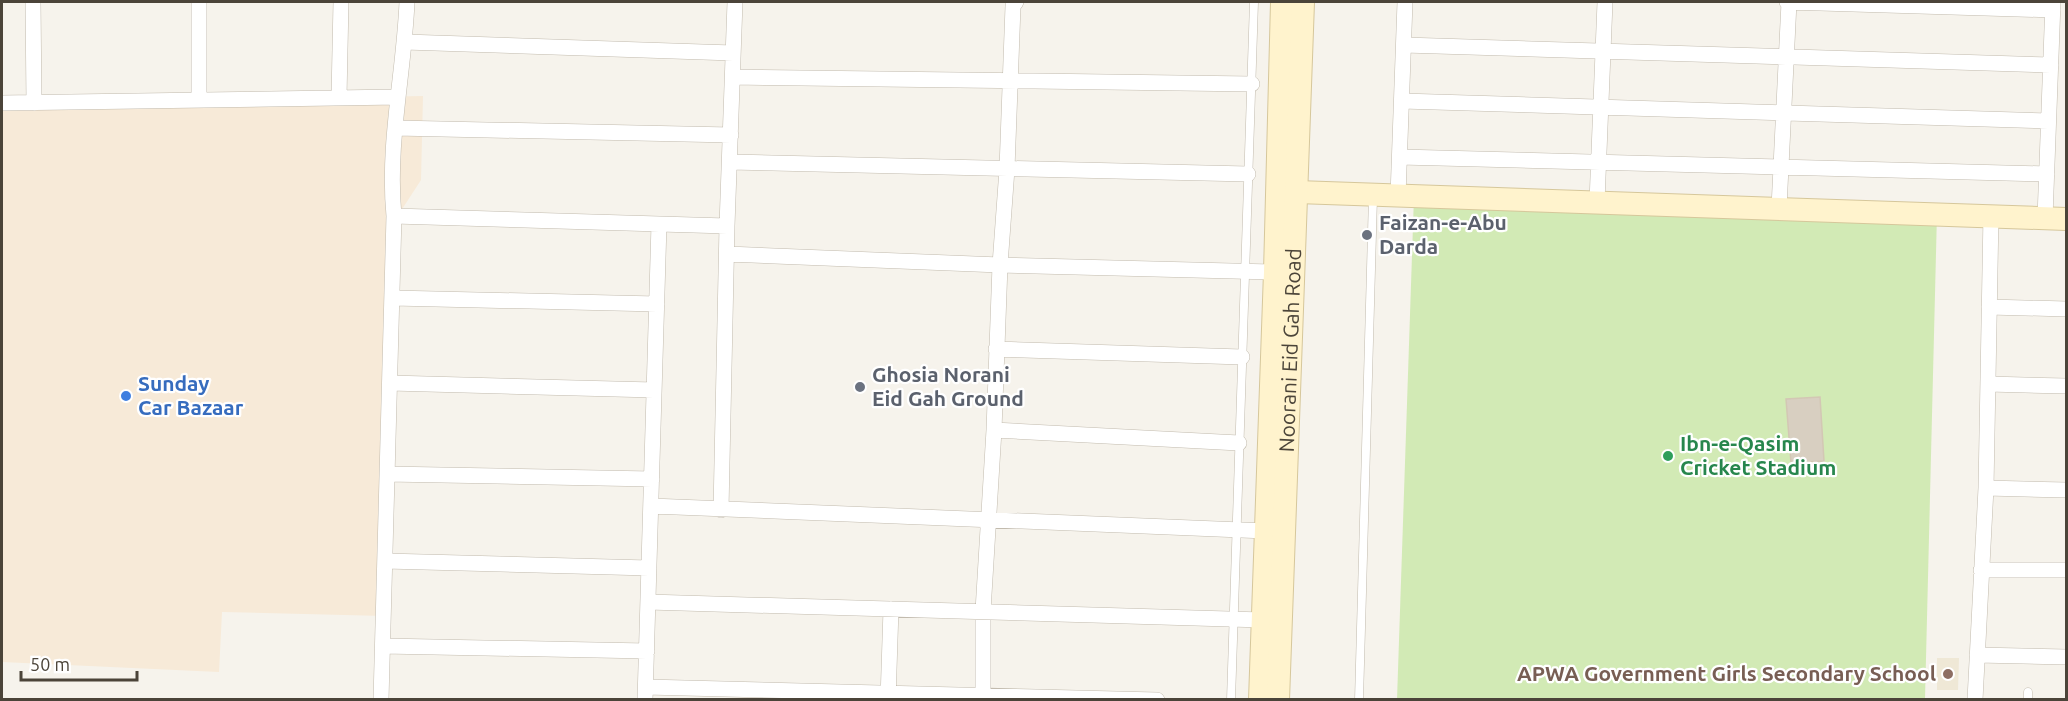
<svg xmlns="http://www.w3.org/2000/svg" width="2068" height="701" font-family="Ubuntu,sans-serif">
<style>
.commercial{fill:#f7ead8}
.education{fill:#efe8d6}
.green{fill:#d2eab5}
.building{fill:#d8cfc1;stroke:#d3c7b4;stroke-width:1.5}
.lines{fill:none;stroke-linecap:round;stroke-linejoin:round}
.lane-casing{stroke:#c2bbae;stroke-width:9}
.street-casing{stroke:#c2bbae;stroke-width:16}
.secondary-casing{stroke:#d6c79b;stroke-width:24}
.lane{stroke:#fff;stroke-width:8}
.street{stroke:#fff;stroke-width:15}
.secondary{stroke:#fff3cd;stroke-width:22}
.worship-dot{fill:#6b7280;stroke:#fff;stroke-width:2}
.shop-dot{fill:#3f7fe0;stroke:#fff;stroke-width:2}
.leisure-dot{fill:#2e9e5b;stroke:#fff;stroke-width:2}
.education-dot{fill:#8d6e63;stroke:#fff;stroke-width:2}
.labels{text-anchor:middle;stroke-width:4.5;stroke-linejoin:round;paint-order:stroke}
.worship-label{font-size:21px;font-weight:bold;fill:#5b616d;stroke:#fff;text-anchor:start}
.street-label{font-size:21px;fill:#4b4439;stroke:#fff}
.shop-label{font-size:21px;font-weight:bold;fill:#366cbe;stroke:#fff;text-anchor:start}
.leisure-label{font-size:21px;font-weight:bold;fill:#27864d;stroke:#fff;text-anchor:start}
.education-label{font-size:21px;font-weight:bold;fill:#785e54;stroke:#fff;text-anchor:end}
</style>
<rect width="100%" height="100%" fill="#f6f3ec"/>
<path class="commercial" d="M423 96 421 180 395 220 384 616 222 612 219 672 2 662V104Z"/>
<path class="education" d="M1937 658H1959L1958 690H1937Z"/>
<path class="green" d="M1414 196 1937 213 1925 699 1397 700Z"/>
<path class="building" d="M1820 397 1824 461 1791 463 1786 399Z"/>
<g class="lines">
<g class="lane-casing">
<path id="lane" d="M1231 700 1254 2
M1359 700 1373 197
M2028 700V692"/>
</g>
<g class="street-casing">
<path id="street" d="M33 2 34 103
M199 2V100
M1787 2 2053 10
M405 42 733 53
M1404 45 2051 65
M733 77 1252 84
M339 97 341 2
M1402 101 2048 121
M2 103 398 97
M396 128 731 135
M1400 157 2047 174
M730 162 1248 174
M1398 196 1405 2
M1597 202 1605 2
M1779 208 1789 2
M394 216 727 226
M2045 218 2053 2
M727 254 1000 265 1275 272
M393 298 657 304
M1989 307 2066 309
M996 349 1242 357
M390 383 654 390
M1988 384 2066 386
M994 430 1239 443
M387 474 652 479
M1986 488 2066 490
M651 506 1266 531
M721 510 727 226 735 2
M385 561 649 568
M1981 570H2066
M648 602 1263 620
M383 646 647 651
M1977 655 2066 657
M646 687 1157 700
M983 695V611L994 430 1000 265 1007 169 1013 6 1016 2
M381 700 394 216C387 145 404 73 407 2
M645 700 659 224
M888 700 891 609
M1975 700 1986 488 1991 215"/>
</g>
<g class="secondary-casing">
<g id="secondary">
<path d="M1297 192 2066 219"/>
<path d="M1260 700 1275 272 1282 2"/>
<path id="s1" d="M1278 700 1303 2"/>
</g>
</g>
<use href="#lane" class="lane"/>
<use href="#street" class="street"/>
<use href="#secondary" class="secondary"/>
</g>
<g class="worship-dot">
<circle cx="1367" cy="235" r="6"/>
<circle cx="860" cy="387" r="6"/>
</g>
<circle class="shop-dot" cx="126" cy="396" r="6"/>
<circle class="leisure-dot" cx="1668" cy="456" r="6"/>
<circle class="education-dot" cx="1948" cy="674" r="6"/>
<g class="labels">
<g class="worship-label">
<text x="1379" y="230">Faizan-e-Abu<tspan x="1379" dy="24">Darda</tspan></text>
<text x="872" y="382">Ghosia Norani<tspan x="872" dy="24">Eid Gah Ground</tspan></text>
</g>
<g class="street-label">
<text dy="7" stroke="none"><textPath href="#s1" startOffset="350">Noorani Eid Gah Road</textPath></text>
</g>
<g class="shop-label">
<text x="138" y="391">Sunday<tspan x="138" dy="24">Car Bazaar</tspan></text>
</g>
<g class="leisure-label">
<text x="1680" y="451">Ibn-e-Qasim<tspan x="1680" dy="24">Cricket Stadium</tspan></text>
</g>
<g class="education-label">
<text x="1936" y="681">APWA Government Girls Secondary School</text>
</g>
</g>
<rect width="2068" height="701" fill="none" stroke="#4b4439" stroke-width="6"/>
<path d="M21 671v9h116v-9" fill="none" stroke="#4b4439" stroke-width="3"/>
<text x="30" y="671" font-size="18" fill="#4b4439" stroke="#ffffff" stroke-width="4.5" paint-order="stroke">50 m</text>
</svg>
